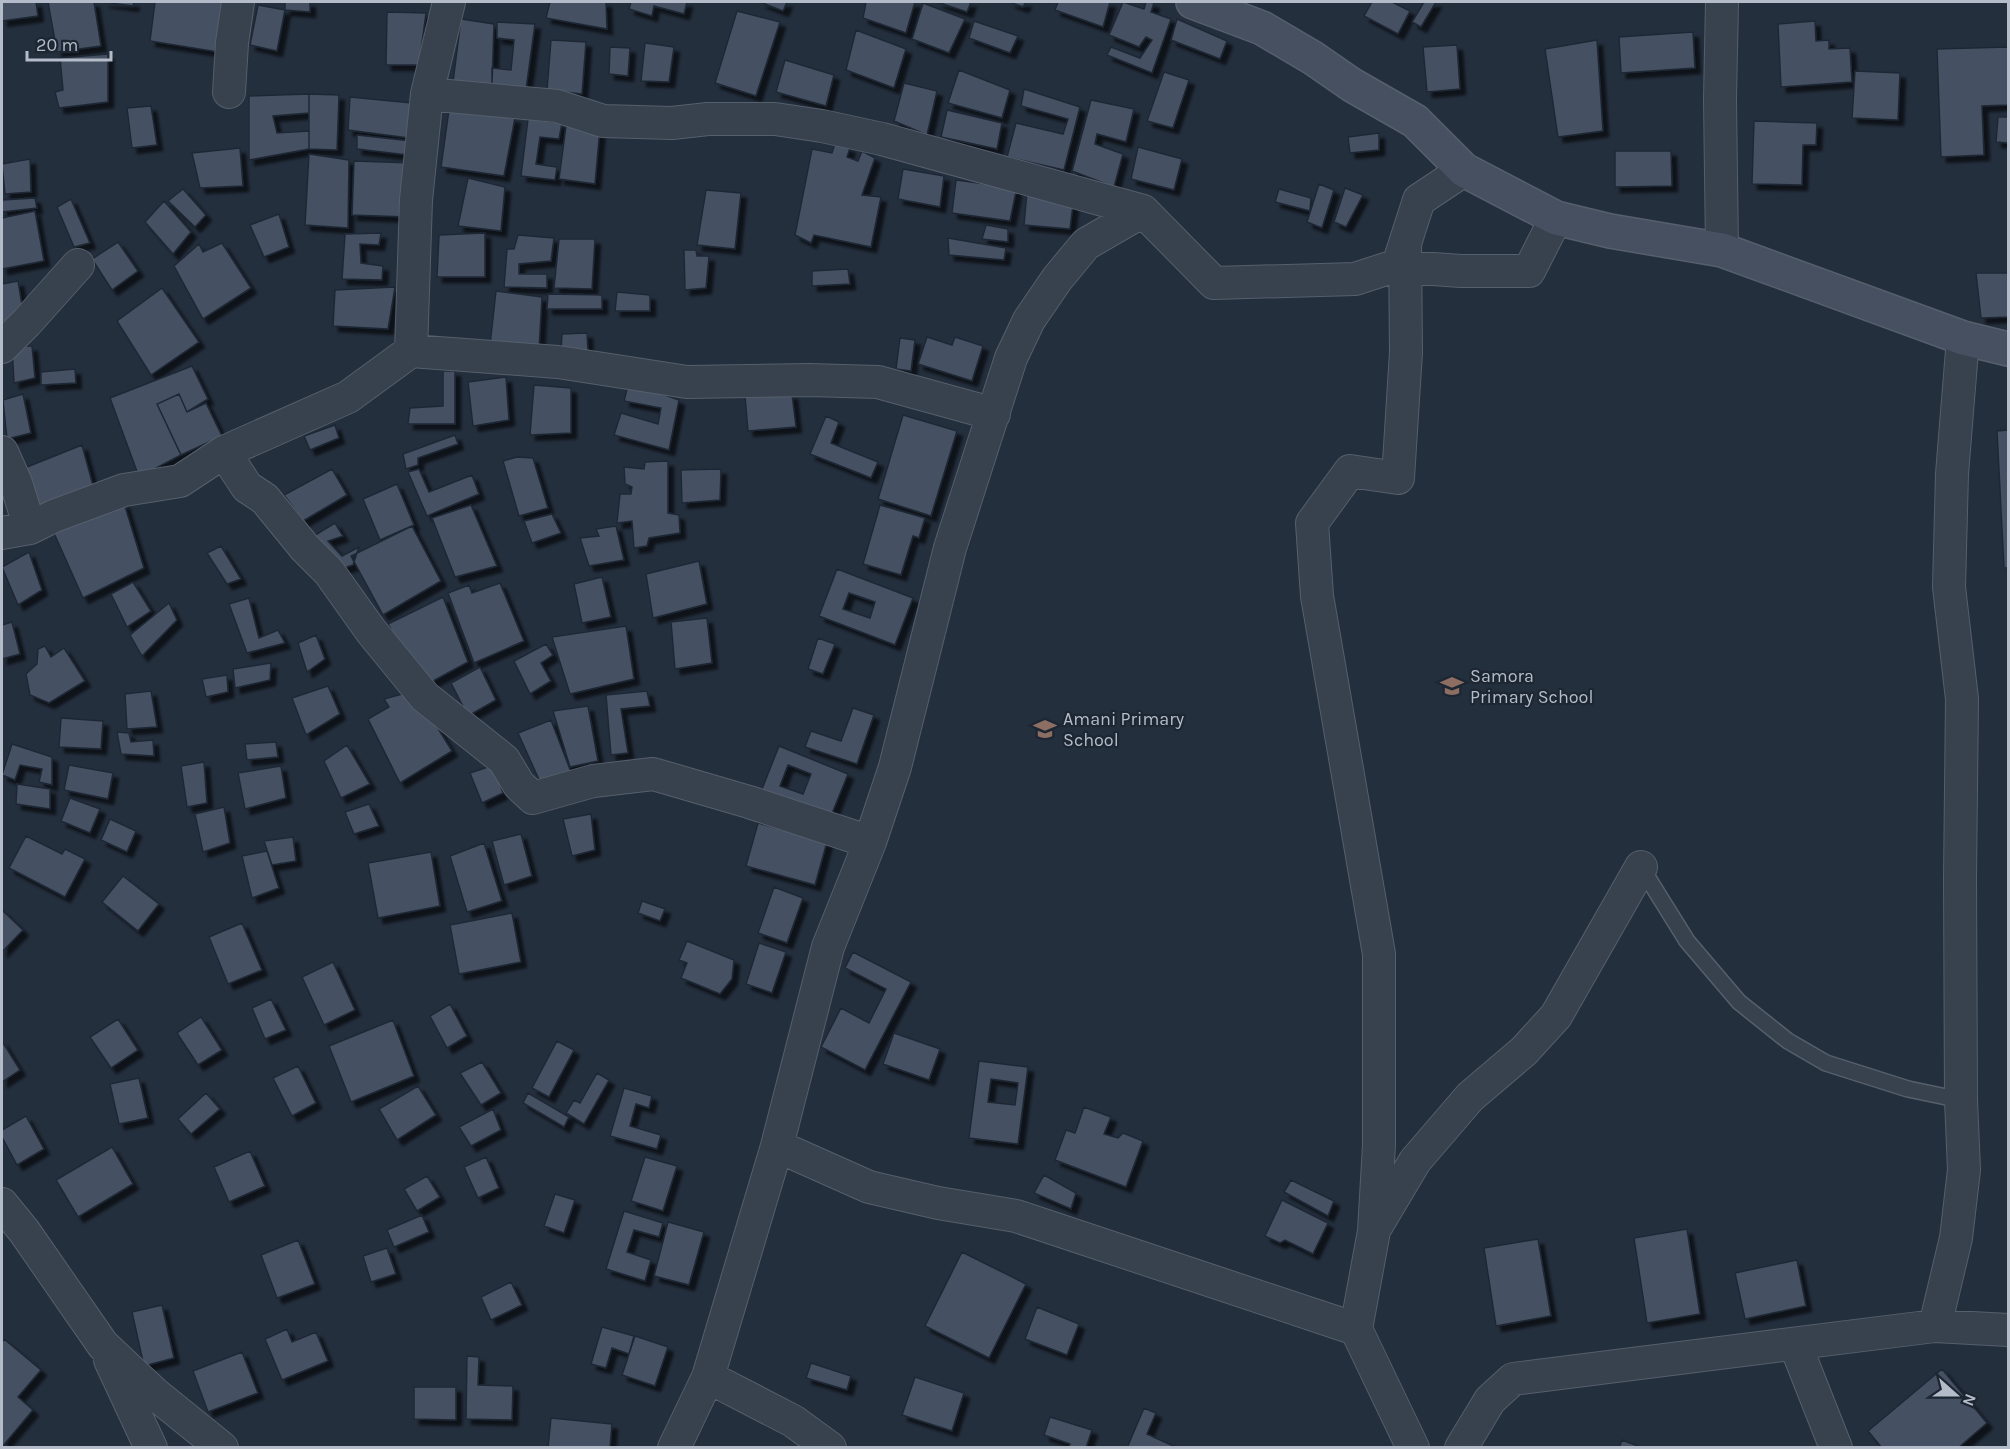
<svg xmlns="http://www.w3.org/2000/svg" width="2010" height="1449" font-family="Karla,sans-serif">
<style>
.building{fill:#455162;stroke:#1f2835;stroke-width:1.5;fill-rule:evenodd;filter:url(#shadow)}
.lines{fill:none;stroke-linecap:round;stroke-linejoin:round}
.lane-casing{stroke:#565f6c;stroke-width:18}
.street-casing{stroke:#565f6c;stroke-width:34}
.secondary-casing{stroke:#565f6c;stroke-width:36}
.lane{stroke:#38414e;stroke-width:15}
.street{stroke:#38414e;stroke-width:32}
.secondary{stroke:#465061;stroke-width:33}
.labels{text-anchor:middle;stroke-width:4.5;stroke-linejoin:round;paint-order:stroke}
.poi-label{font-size:18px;fill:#b4bcc9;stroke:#1d2633;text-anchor:start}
</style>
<defs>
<filter id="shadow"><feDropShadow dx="5.5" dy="5.5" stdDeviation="1.5" flood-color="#0009"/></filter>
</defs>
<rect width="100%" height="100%" fill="#242f3e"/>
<path class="building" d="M2 2H36L38 16 2 21Z
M48 2H94L101 46 57 52Z
M103 2H134L133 6Z
M155 2H226L218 52 150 41Z
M285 2H310V12L285 10Z
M550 2H606L607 29 546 18Z
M631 2H687L684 14 654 6 652 16 629 9Z
M760 2H787L783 11Z
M866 2H915L906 33 863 18Z
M937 2H971L967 12Z
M1009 2H1026L1023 7Z
M1058 2H1110L1103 27 1055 10Z
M1123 2 1144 9 1146 2H1150L1154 3 1151 12 1171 19 1152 73 1107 55 1111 47 1140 58 1152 40 1146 37 1139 47 1109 35Z
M1372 2H1392L1410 11 1398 34 1364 16Z
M1424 2H1436L1421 27 1412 22Z
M923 3 965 19 949 53 912 39Z
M258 5 285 10 277 51 250 45Z
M737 11 780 22 756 96 715 83Z
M387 12 426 13 419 65H386Z
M461 19 494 24 492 85 453 82Z
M1177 19 1227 41 1220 59 1171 40Z
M974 21 1018 36 1010 53 969 38Z
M1815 21 1816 41 1829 40V49L1850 48 1852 82 1781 87 1778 24Z
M497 22 535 24 526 89 492 85V68L511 70 514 40 497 38Z
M856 30 906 49 894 88 846 70Z
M1693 32 1695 68 1621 73 1619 37Z
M551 40 586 42 582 94 547 90Z
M1597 40 1603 131 1558 137 1545 49Z
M645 43 674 47 669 82 641 81Z
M1457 45 1460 89 1427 92 1423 47Z
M610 47 630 48 628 76 609 74Z
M2008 47V105L1982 106 1984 155 1941 157 1937 49Z
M108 54V102L59 108 55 92 63 90 60 58Z
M785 60 834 75 826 106 776 92Z
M959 70 1010 90 1002 118 948 103Z
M1855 71 1900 73 1898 120 1852 118Z
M1164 72 1189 80 1173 128 1147 121Z
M904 83 937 91 927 135 894 121Z
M1024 89 1080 107 1064 170 1007 157 1016 123 1063 134 1068 119 1021 106Z
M309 94 339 95 337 150 309 149Z
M309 94V113L273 116 277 133 309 131V149L249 160V96Z
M350 97 412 103 409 138 348 130Z
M1091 100 1134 109 1126 142 1097 134 1095 144 1123 154 1114 187 1072 171Z
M151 106 157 145 132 148 127 108Z
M449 110 515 118 504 176 441 167Z
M947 110 1002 123 997 149 941 137Z
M1998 117H2008V143L1996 142Z
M528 119 562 123 559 139 540 137 536 164 557 167 555 180 521 176Z
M1754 121 1817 123 1816 145H1803L1802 185 1752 184Z
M566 126 600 128 595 184 559 179Z
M1379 133V150L1350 153 1348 137Z
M357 135 411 141 408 155 357 149Z
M835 143 850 148 847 157 858 161 862 151 875 158 862 195 881 197 871 247 814 235 811 243 795 235 812 149 832 153Z
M1138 147 1182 159 1174 190 1131 179Z
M240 148 243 186 200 188 192 153Z
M1615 151H1671L1672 186 1615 187Z
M309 154 349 160 348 228 305 225Z
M30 159 31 192 5 194 2 164Z
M354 161 412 163 407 217 352 215Z
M903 169 944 176 940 207 898 199Z
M468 178 505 187 501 231 458 226Z
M989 179 1017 187 1010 221 952 213 956 180 985 184Z
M1319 184 1334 190 1322 228 1307 222Z
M1345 188 1363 195 1346 227 1334 222Z
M183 189 206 215 195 227 168 201Z
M1279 189 1311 198 1310 211 1275 202Z
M706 190 741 193 735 249 697 245Z
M1027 192 1074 196 1070 229 1024 225Z
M35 198 37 208 2 212V200Z
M71 199 90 243 74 247 57 207Z
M164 201 191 232 173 254 145 222Z
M35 211 44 261 2 269V218Z
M279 214 289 247 264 257 250 225Z
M986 225 1008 229V242L982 239Z
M381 233 379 245 360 244 361 263 383 266 382 280 342 279 345 234Z
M485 233V277H437L439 235Z
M518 235 554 238 551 261 519 264V274H547V288L504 287 507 249H514Z
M948 238 1006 248 1004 260 949 255Z
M559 239H595L592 289 554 288Z
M118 242 138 271 112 290 92 259Z
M222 243 251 288 203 319 174 266 199 244 203 252Z
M684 250H696L697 256H709L706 288 685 290Z
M848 269 850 284 812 286V271Z
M1976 273H2008V317L1981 318Z
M18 281 24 317 2 322V284Z
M395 287 388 329 333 326 335 290Z
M162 288 199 342 151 375 117 321Z
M496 291 542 297 539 350 490 345Z
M617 292 650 295V311H615Z
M548 294 602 295V309H547Z
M587 333 588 351H561L562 334Z
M927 337 952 345 955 337 983 346 972 381 918 364Z
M900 338 915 340 911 371 896 369Z
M12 346H32L35 378 14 383Z
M192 366 208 399 187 412 179 394 157 404 181 455 139 477 110 398Z
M75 369 76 383 41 385V372Z
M443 371H455V424H408L410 408 443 406Z
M506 377 509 420 473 426 468 382Z
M629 382 679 400 669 450 614 435 621 413 658 424 661 408 624 401Z
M534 385 571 388V433L530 435Z
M23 394 31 433 7 439 3 400Z
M179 394 187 412 206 403 222 436 181 455 157 404Z
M792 394 796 427 748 431 745 396Z
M903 415 957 431 931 516 878 499Z
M826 416 839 422 831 443 878 462 871 478 810 454Z
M335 425 339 438 310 450 304 436Z
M2008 430V568H2004L1997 431Z
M455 435 458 444 418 458V465L406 469 403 454Z
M82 445 94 489 37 513 22 469Z
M517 457 533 458 548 508 519 516 503 461Z
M668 461V513L679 515 680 533 649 538 647 546 634 548 632 521 617 523 620 494H631L632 487 625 484 624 467 644 469 645 462Z
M332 469 347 495 303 521 284 495Z
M419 469 429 492 472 475 479 494 427 516 408 472Z
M721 469 720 500 682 503 681 470Z
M397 484 414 525 380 540 363 499Z
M124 503 144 568 83 598 53 531Z
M471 505 497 566 455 577 432 518Z
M880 505 925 518 919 538 913 536 901 575 863 564Z
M552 514 561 533 532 543 524 521Z
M335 523 343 536 328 541 342 556 359 547 353 565 335 571 312 537Z
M412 526 441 581 383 615 351 556Z
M616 526 624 560 589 566 580 538 599 536 596 529Z
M221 546 241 579 227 584 207 553Z
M29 552 42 590 18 605 2 567Z
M699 561 707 604 653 618 646 574Z
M837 569 913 598 895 645 819 616ZM849 593 875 602 870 618 843 609Z
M602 577 611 617 582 623 574 584Z
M133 582 151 611 127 627 111 594Z
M500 583 524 641 474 663 448 593 469 585 472 593Z
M443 597 468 662 422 687 388 624Z
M249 598 259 638 278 630 285 643 247 653 229 604Z
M169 603 177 620 142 656 130 635Z
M707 618 712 663 675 669 671 622Z
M12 622 20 654 2 659V625Z
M626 626 634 679 570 694 552 637Z
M316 635 325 659 307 672 298 643Z
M818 638 835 644 823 674 808 669Z
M546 644 553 655 541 663 551 681 530 694 514 661Z
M45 646 51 657 64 648 85 681 49 703 30 695 26 674 37 664 38 649Z
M271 663 270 680 235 688 233 669Z
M480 667 496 700 468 716 451 683Z
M227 675 228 692 206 697 202 679Z
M328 686 340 714 306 735 292 698Z
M151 691 157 727 127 729 125 694Z
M647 691 650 706 621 709 628 753 611 755 606 695Z
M406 693 423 704 452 751 400 783 368 719 389 707 384 699Z
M588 706 598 761 570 767 553 711Z
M853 708 874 715 857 764 805 747 811 731 841 741Z
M61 718 103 721 101 749 59 747Z
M551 720 571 772 541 784 518 733Z
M117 732 129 733 131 742 153 740 154 756 121 754Z
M276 742 278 757 247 760 245 744Z
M12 744 52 757V785L39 782 42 769 20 765 15 780 2 775Z
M347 745 370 784 341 798 324 761Z
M779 746 848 774 829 821 760 794ZM788 765 811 774 803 794 780 786Z
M204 762 207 803 187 807 181 766Z
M69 765 113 773 108 799 64 790Z
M494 765 503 793 482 803 470 773Z
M281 766 286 798 245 809 238 773Z
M17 784 50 789V809L16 804Z
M70 798 100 809 90 833 61 821Z
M369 804 379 826 354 834 345 812Z
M224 807 230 843 203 852 195 814Z
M591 814 595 850 572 856 563 819Z
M110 819 136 831 127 852 101 840Z
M758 823 827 842 815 885 746 866Z
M521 834 532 876 504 885 492 841Z
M26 836 62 854 65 849 85 859 65 897 9 868Z
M293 837 296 861 272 865 264 841Z
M484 843 502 901 467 912 450 856Z
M267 851 279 888 252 898 242 856Z
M431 852 440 906 378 918 368 863Z
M123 876 159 904 138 931 102 902Z
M774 887 803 898 787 943 758 933Z
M642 901 665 909 660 921 638 913Z
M2 910 23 930 2 952Z
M512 913 521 962 459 974 450 925Z
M242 923 262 970 228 984 209 937Z
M687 941 734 960 732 979 720 994 681 978 687 963 679 960Z
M759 943 786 952 772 993 746 984Z
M853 952 911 982 865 1070 821 1047 841 1008 869 1023 886 989 845 968Z
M333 962 355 1010 324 1025 302 977Z
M271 999 286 1030 265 1039 252 1008Z
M450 1004 467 1036 447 1048 430 1016Z
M201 1017 222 1050 198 1065 177 1033Z
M118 1019 138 1050 111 1068 90 1037Z
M393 1020 414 1076 351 1102 329 1046Z
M894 1033 940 1049 929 1080 883 1064Z
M2 1041 20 1070 2 1082Z
M557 1041 574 1050 549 1097 532 1088Z
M979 1061 1028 1067 1018 1144 969 1138ZM991 1079 1018 1083 1015 1105 988 1102Z
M482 1062 501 1093 481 1105 460 1073Z
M298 1066 316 1103 292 1116 273 1078Z
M597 1073 609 1080 584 1124 566 1113 574 1100 580 1103Z
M139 1078 148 1118 119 1124 110 1084Z
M418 1086 436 1115 397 1140 379 1109Z
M624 1088 652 1096 649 1108 636 1104 630 1126 661 1135 657 1149 610 1136Z
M206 1093 220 1109 191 1134 178 1119Z
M528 1093 569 1117 564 1127 523 1103Z
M1084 1107 1111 1117 1104 1134 1118 1138 1123 1133 1143 1141 1126 1187 1055 1160 1066 1130 1075 1133Z
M493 1109 501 1130 471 1146 459 1127Z
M26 1116 44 1149 17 1165 2 1137V1130Z
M112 1147 133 1184 78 1217 56 1180Z
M250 1151 265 1186 229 1202 214 1167Z
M486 1157 499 1188 478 1198 464 1167Z
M645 1157 677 1166 663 1211 631 1201Z
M1044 1175 1076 1193 1071 1209 1034 1193Z
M427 1176 440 1197 417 1211 404 1189Z
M1291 1180 1334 1201 1328 1216 1284 1192Z
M555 1194 575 1200 564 1233 544 1226Z
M1282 1200 1328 1223 1313 1254 1285 1240 1280 1243 1265 1236Z
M624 1211 663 1223 659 1237 634 1230 627 1252 651 1260 645 1281 606 1269Z
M422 1215 429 1232 394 1247 387 1230Z
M668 1222 704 1232 689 1285 654 1276Z
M1687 1229 1700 1314 1647 1323 1634 1238Z
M1538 1239 1551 1316 1496 1326 1484 1248Z
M298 1240 315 1284 277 1298 261 1255Z
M387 1248 396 1274 371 1282 363 1256Z
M962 1252 1026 1284 989 1358 925 1326Z
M1797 1260 1806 1306 1745 1319 1735 1273Z
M511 1282 522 1305 491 1320 481 1297Z
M162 1305 174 1358 144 1366 132 1312Z
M1037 1307 1079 1324 1067 1355 1025 1339Z
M602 1327 634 1336 629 1354 612 1348 606 1368 591 1364Z
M287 1329 292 1342 316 1332 328 1361 282 1380 265 1339Z
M635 1336 668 1347 655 1386 622 1375Z
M4 1339 41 1370 18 1397 33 1410 2 1447V1342Z
M242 1352 258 1393 208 1412 193 1371Z
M467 1356 479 1357 478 1385 513 1386 512 1420 466 1419Z
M811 1363 851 1376 847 1390 806 1378Z
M1942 1369 1987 1423 1958 1448H1882L1868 1431Z
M915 1377 964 1393 952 1431 902 1415Z
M414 1387H456V1420L414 1419Z
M1144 1408 1156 1413 1147 1434 1178 1448H1127Z
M1050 1417 1092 1430 1086 1448H1068L1070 1444 1044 1435Z
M551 1418 612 1424 610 1448H548Z
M1622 1440 1643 1448H1619Z"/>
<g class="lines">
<g class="lane-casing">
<path id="lane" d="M1641 867 1687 941 1739 1002 1788 1041 1826 1063 1908 1089 1961 1100"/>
</g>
<g class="street-casing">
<path id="street" d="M1722 2 1720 99 1722 250
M229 92 232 43 238 2
M427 94 557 106 603 121 672 123 708 119H775L822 126 882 139 1143 211
M1405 267 1461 271H1529L1556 218
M2 347 27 322 78 265
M411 351 416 200 427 94 449 2
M2 452 16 483 30 528
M224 452 247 487 265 499 305 548 329 572 371 631 425 697 504 760 519 785 533 798 593 781 653 774 749 802 870 842
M2 533 30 528 54 516 124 490 180 481 224 452 348 397 411 351 558 362 687 382 809 380 878 382 994 414
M777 1146 869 1187 938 1203 1016 1216 1356 1329 1413 1448
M2 1204 24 1231 103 1345 154 1393 222 1448
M1377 1225 1415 1161 1470 1097 1524 1051 1556 1016 1641 867
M1935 1326 1956 1238 1964 1170 1961 1100 1960 878 1962 699 1949 587 1952 474 1963 338
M1356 1329 1374 1231 1379 1145V954L1317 596 1312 523 1350 471 1398 478 1406 352 1405 244
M1795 1344 1836 1448
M110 1360 151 1448
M708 1377 793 1421 830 1448
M674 1448 708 1377 777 1146 828 947 870 842 895 767 950 548 1011 358 1029 320 1057 279 1086 244 1143 211 1214 283 1355 279 1398 265 1419 200 1464 170
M1461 1448 1490 1400 1513 1379 1935 1326 2008 1330"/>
</g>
<g class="secondary-casing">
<path id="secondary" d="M1193 2 1262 28 1313 58 1352 85 1415 121 1464 170 1556 218 1610 231 1722 250 1963 338 2008 349"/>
</g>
<use href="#lane" class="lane"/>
<use href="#street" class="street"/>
<use href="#secondary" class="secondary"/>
</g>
<defs>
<g id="school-bare" transform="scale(1.8)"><path d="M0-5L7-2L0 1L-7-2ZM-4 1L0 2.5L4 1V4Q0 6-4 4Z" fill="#8d6e63" stroke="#1d2633" stroke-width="2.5" paint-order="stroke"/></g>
</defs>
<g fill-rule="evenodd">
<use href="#school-bare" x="1452" y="686"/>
<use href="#school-bare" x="1045" y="729"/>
</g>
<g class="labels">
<g class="poi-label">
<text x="1470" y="682">Samora<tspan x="1470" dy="21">Primary School</tspan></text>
<text x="1063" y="725">Amani Primary<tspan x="1063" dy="21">School</tspan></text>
</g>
</g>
<rect width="2010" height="1449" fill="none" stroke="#b4bcc9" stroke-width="6"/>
<g transform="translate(1956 1395) rotate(111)" stroke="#1d2633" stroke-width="4.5" paint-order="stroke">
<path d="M0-4.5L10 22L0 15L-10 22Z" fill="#b4bcc9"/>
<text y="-9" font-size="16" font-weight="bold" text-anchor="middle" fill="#b4bcc9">N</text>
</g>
<path d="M27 51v9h84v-9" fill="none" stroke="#b4bcc9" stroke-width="3"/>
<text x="36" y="51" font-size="18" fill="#b4bcc9" stroke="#1d2633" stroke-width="4.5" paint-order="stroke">20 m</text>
</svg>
